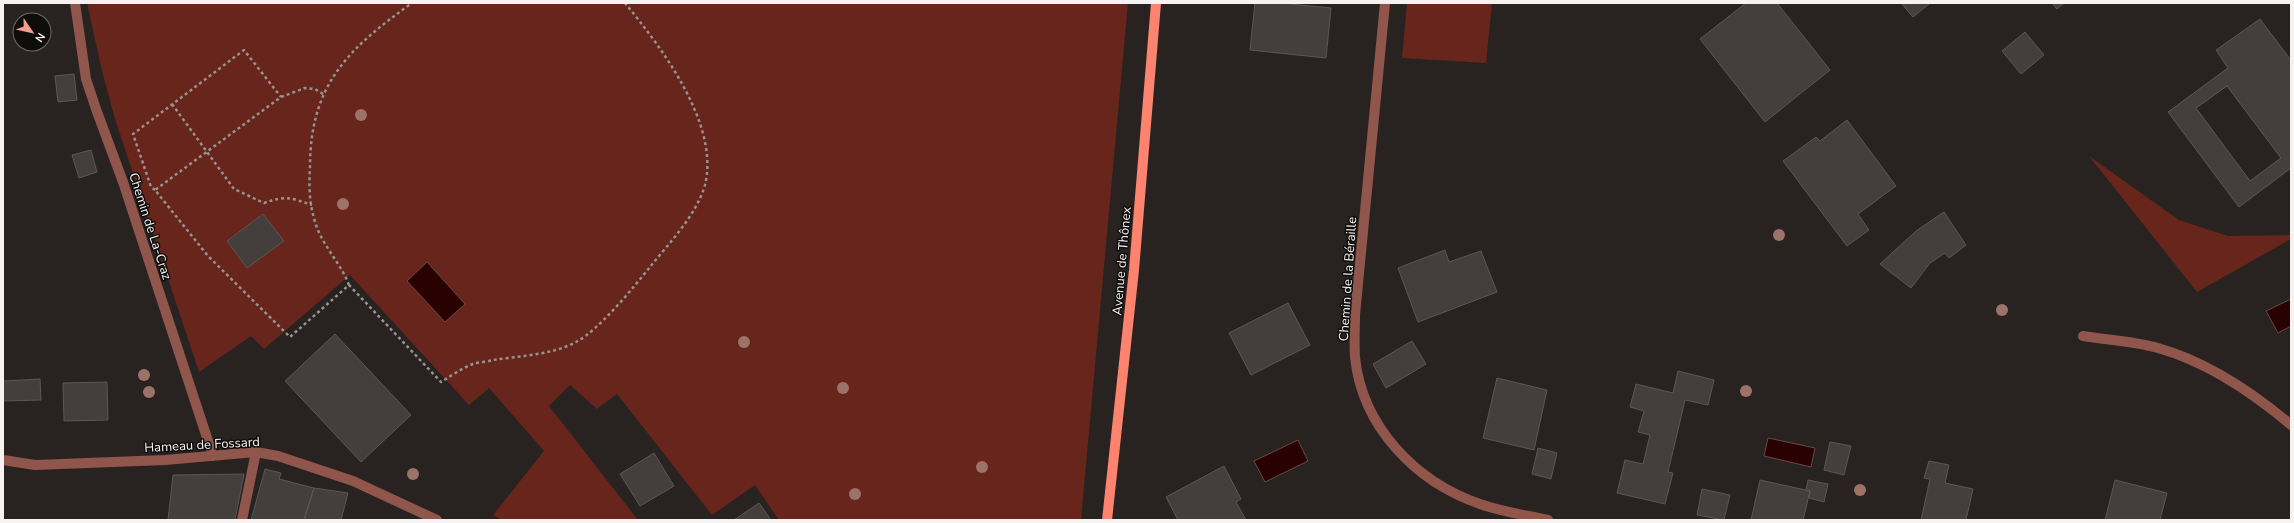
<svg xmlns="http://www.w3.org/2000/svg" width="2294" height="523" font-family="'Nunito Sans',sans-serif">
<style>
.green{fill:#67251b}
.water{fill:#290100;stroke:#664948}
.building{fill:#443e3c;stroke:#5c5654;fill-rule:evenodd}
.lines{fill:none;stroke-linecap:round;stroke-linejoin:round}
.path{stroke:#989392;stroke-width:2.5;stroke-dasharray:3 3;stroke-linecap:butt}
.minor{stroke:#90554b;stroke-width:10}
.major{stroke:#fc836e;stroke-width:10}
.tree{fill:#9d7269}
.labels{text-anchor:middle;stroke-width:3;stroke-linejoin:round;paint-order:stroke}
.street-label{font-size:13px;fill:#f6f2f1;stroke:#0f0d0c}
</style>
<rect width="100%" height="100%" fill="#282321"/>
<path class="green" d="M87 3H1128L1081 520H779L755 485 712 515 617 394 597 409 570 385 549 406 638 520H502L493 515 544 451 489 388 469 405 350 275 264 349 251 336 199 372 115 119 102 71Z
M1407 3H1492L1486 63 1402 58Z
M2089 156 2179 220 2228 236 2291 235V239L2197 292Z"/>
<path class="water" d="M427 262 465 304 445 322 407 281Z
M2291 299V326L2278 333 2266 311Z
M1768 438 1815 448 1811 467 1764 456Z
M1298 440 1308 461 1265 482 1254 461Z"/>
<path class="building" d="M1255 3H1280L1331 8 1326 58 1250 50Z
M1746 3H1777L1830 70 1765 122 1700 39Z
M1901 3H1930L1913 17Z
M2052 3H2064L2057 9Z
M2260 19 2290 59 2291 58V168L2239 207 2168 112 2228 68 2216 50ZM2227 86 2281 158 2250 181 2196 108Z
M2025 32 2044 55 2021 74 2002 51Z
M74 74 77 100 58 102 55 76Z
M1847 120 1896 186 1858 214 1869 230 1847 246 1783 161 1816 137 1820 141Z
M91 150 97 172 79 178 72 155Z
M1944 212 1966 245 1949 258 1945 253 1930 263 1911 288 1880 264 1916 231Z
M263 214 284 241 247 268 227 241Z
M1445 250 1449 262 1481 251 1497 292 1418 322 1398 268Z
M1288 303 1310 345 1251 375 1229 333Z
M335 334 411 415 361 462 285 381Z
M1412 341 1426 364 1386 388 1373 364Z
M1678 371 1714 380 1708 405 1685 400 1668 472 1673 473 1665 504 1617 493 1625 460 1643 464 1650 435 1638 432 1644 411 1630 407 1636 384 1673 393Z
M1497 378 1547 390 1534 450 1483 438Z
M40 379 41 400 3 401V381Z
M107 382 108 420 64 421 63 383Z
M1830 442 1851 446 1844 475 1824 470Z
M1538 448 1557 453 1551 479 1532 474Z
M654 453 674 486 640 506 620 474Z
M1929 461 1949 465 1945 483 1973 489 1966 520H1921L1930 479 1924 478Z
M1224 466 1241 499 1236 502 1246 520H1178L1166 497Z
M265 469 281 473 279 479 314 488 304 520H251Z
M244 474 235 520H168L173 475Z
M1760 480 1810 491 1803 520H1751Z
M1808 480 1828 484 1824 502 1809 498 1810 491 1806 490Z
M2115 480 2167 493 2160 520H2105Z
M314 488 348 493 341 520H304Z
M1702 489 1730 495 1724 520 1697 515Z
M759 503 771 520H734Z"/>
<g class="lines">
<path class="path" d="M323 94 315 89 305 88 281 97 155 190 208 256 290 337 349 285 441 382C451 376 462 368 473 364 479 362 487 362 493 360 519 356 552 355 576 342 599 330 633 288 650 267 669 243 696 216 705 185 720 124 661 47 625 3
M172 104 234 189 264 203C286 195 291 198 312 205
M155 190 151 187 133 134 244 50 281 97
M349 285C340 261 320 244 314 218 309 202 309 183 310 167 310 84 349 48 412 3"/>
<path class="minor" d="M75 3 86 79 96 109 123 182 213 456
M1385 3 1355 315C1355 329 1354 343 1355 357 1362 427 1416 482 1480 504 1502 512 1526 515 1548 520
M2083 336C2107 340 2134 341 2158 348 2208 362 2252 392 2291 425
M3 460 35 465 165 460 256 452 278 456 353 481 437 520
M242 520 256 452"/>
<path class="major" d="M1107 520 1134 270 1156 3"/>
</g>
<g class="tree">
<circle cx="361" cy="115" r="6"/>
<circle cx="343" cy="204" r="6"/>
<circle cx="1779" cy="235" r="6"/>
<circle cx="2002" cy="310" r="6"/>
<circle cx="744" cy="342" r="6"/>
<circle cx="144" cy="375" r="6"/>
<circle cx="843" cy="388" r="6"/>
<circle cx="1746" cy="391" r="6"/>
<circle cx="149" cy="392" r="6"/>
<circle cx="982" cy="467" r="6"/>
<circle cx="413" cy="474" r="6"/>
<circle cx="1860" cy="490" r="6"/>
<circle cx="855" cy="494" r="6"/>
</g>
<g class="labels">
<g class="street-label">
<text transform="translate(151 226) rotate(72)" y="5">Chemin de La-Craz</text>
<text transform="translate(1121 261) rotate(-85)" y="5">Avenue de Thônex</text>
<text transform="translate(1347 279) rotate(-86)" y="5">Chemin de la Béraille</text>
<text transform="translate(202 444) rotate(-3)" y="5">Hameau de Fossard</text>
</g>
</g>
<rect width="2294" height="523" fill="none" stroke="#f6f2f1" stroke-width="8"/>
<g transform="translate(32 32) rotate(124)"><circle r="19" fill="#0f0d0c" stroke="#6b6968"/>
<path d="M0-3L7 15L0 10L-7 15Z" fill="#f49d8d"/>
<text y="-6" font-size="11" font-weight="bold" text-anchor="middle" fill="#f6f2f1">N</text>
</g>
</svg>
